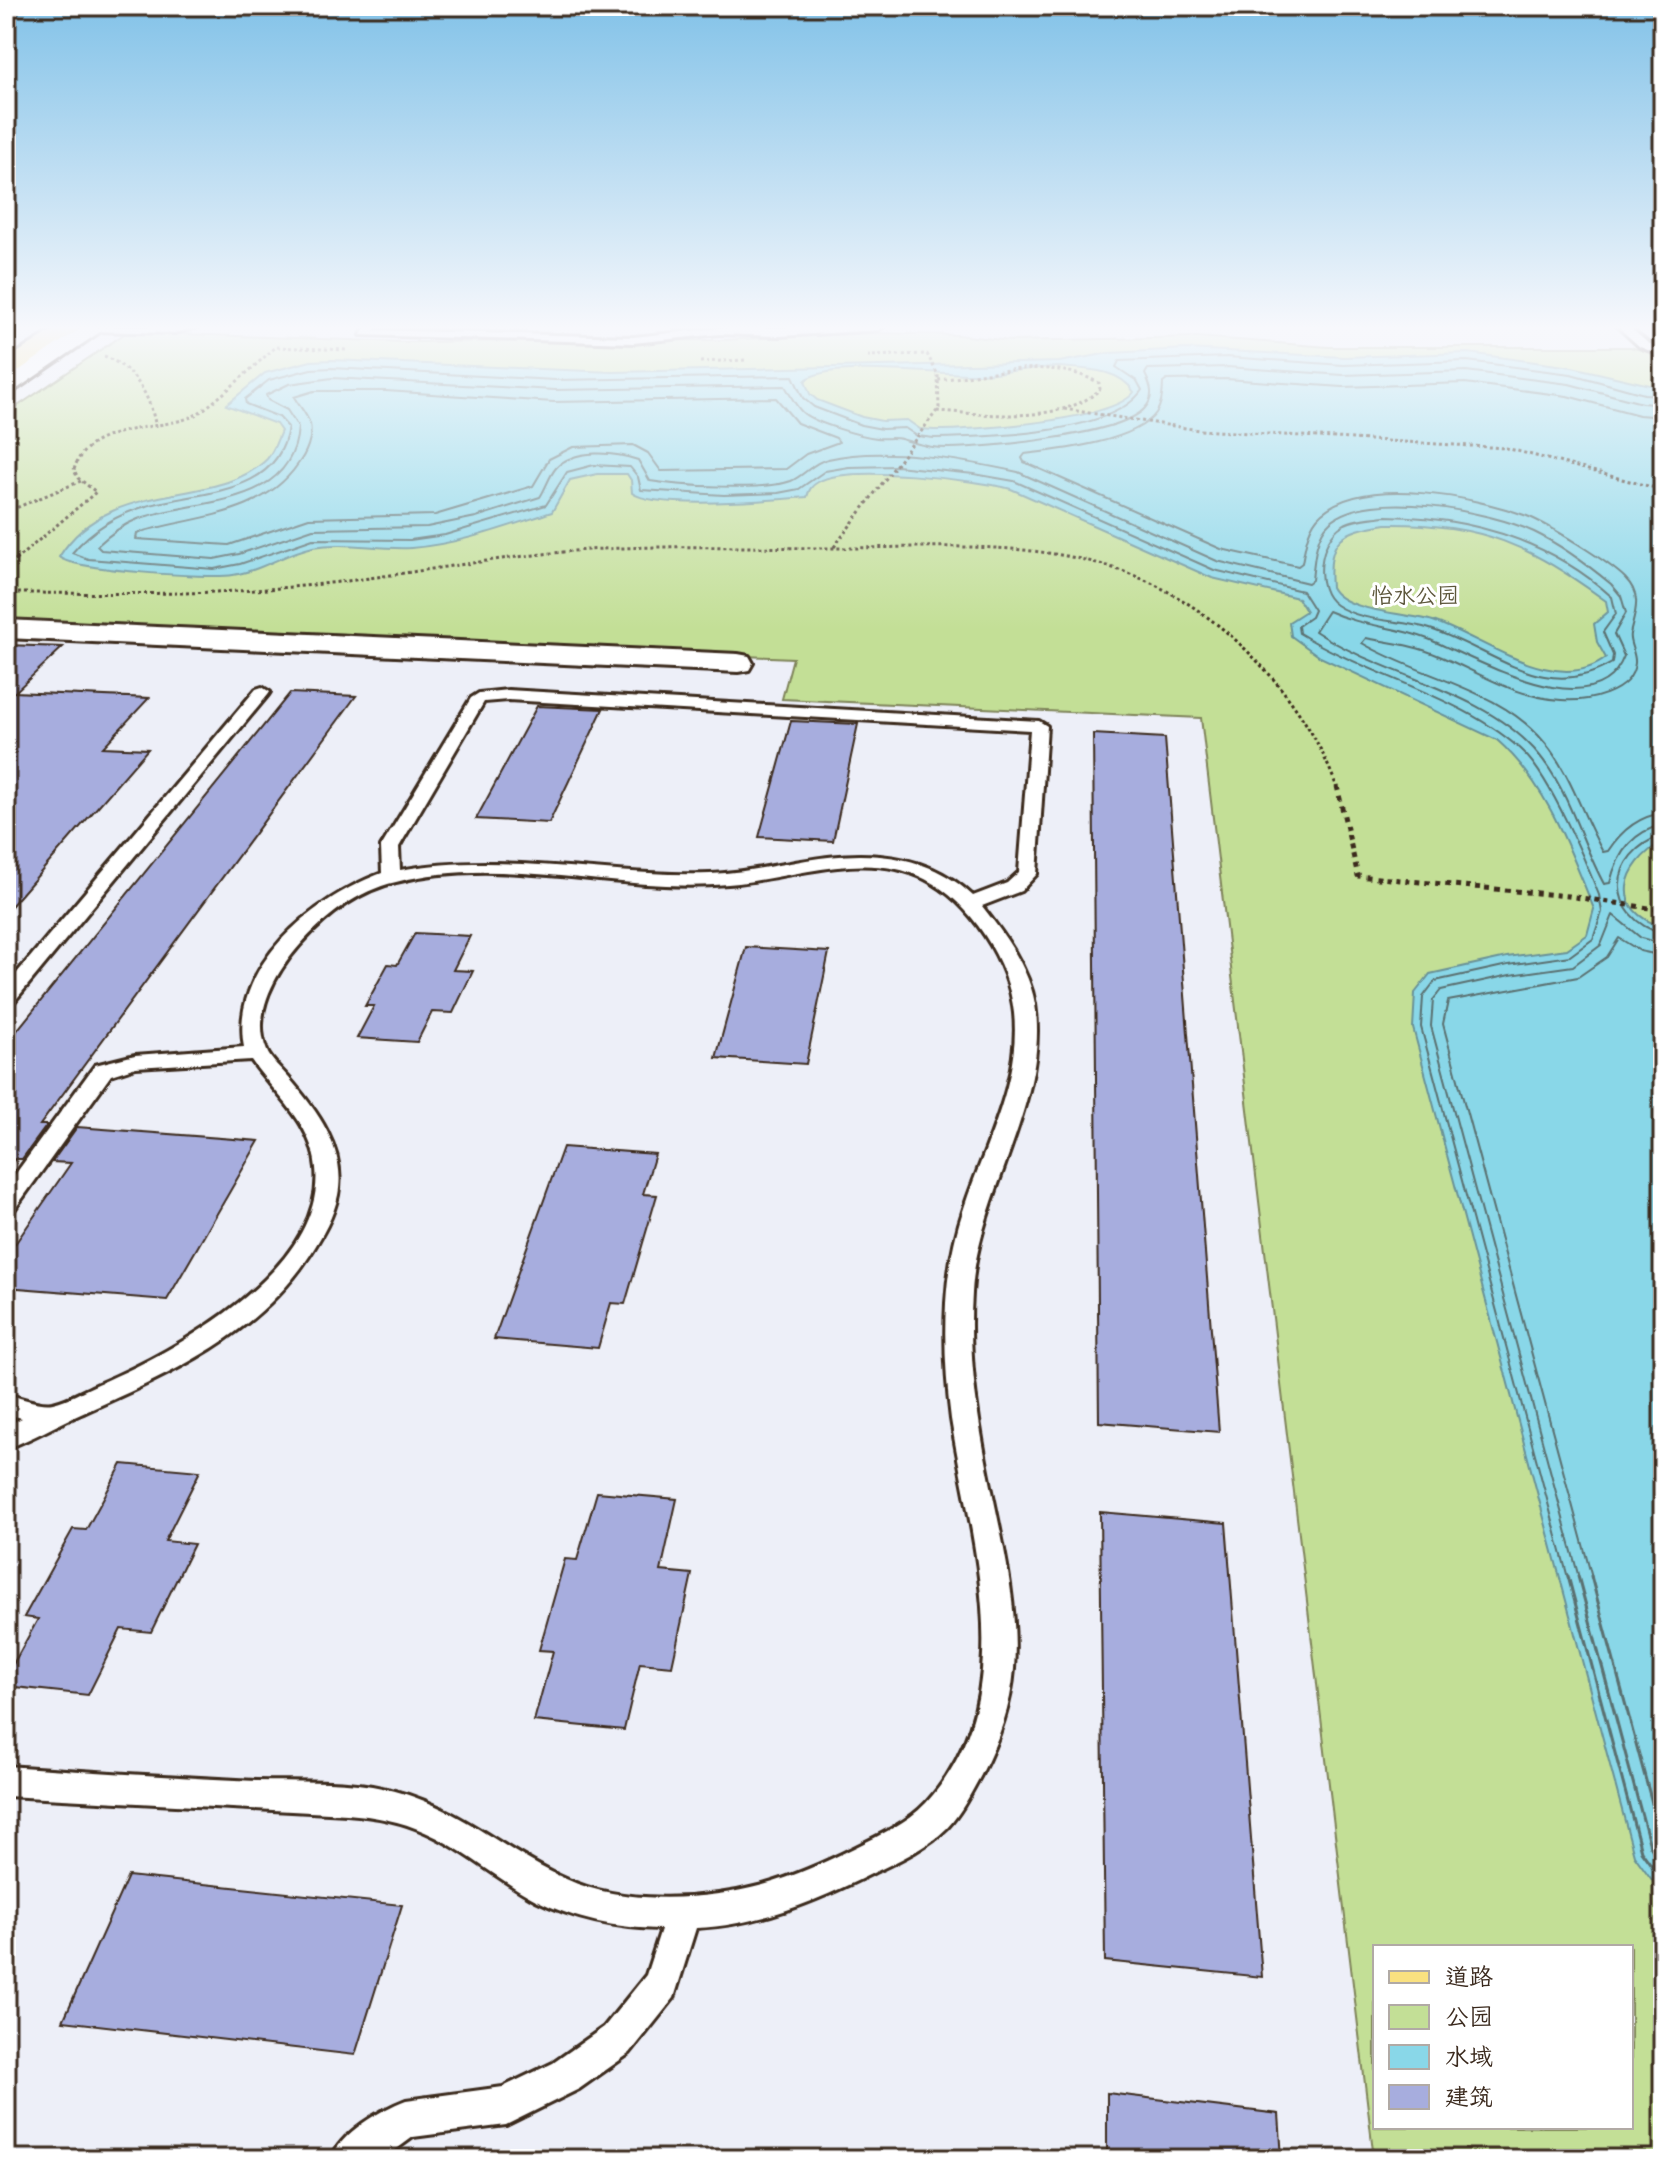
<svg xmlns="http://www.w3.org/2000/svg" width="1669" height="2165" font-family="'Patrick Hand','LXGW WenKai TC',sans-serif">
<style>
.green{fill:#c3df96;stroke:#7f845a;stroke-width:2;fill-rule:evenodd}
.water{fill:#89d7e8;stroke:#6a9297;stroke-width:2;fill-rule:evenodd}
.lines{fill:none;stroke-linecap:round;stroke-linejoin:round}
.shore-far1{stroke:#5a6f6f;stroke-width:2}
.shore{stroke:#5a6f6f;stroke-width:3}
.building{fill:#a7adde;stroke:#3b2a1e;stroke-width:2}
.lane-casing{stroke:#3b2a1e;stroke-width:6}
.street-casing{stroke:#3b2a1e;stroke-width:6}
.primary-casing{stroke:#3b2a1e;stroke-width:6}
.path-far1{stroke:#3b2a1e;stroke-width:3;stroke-dasharray:3 3;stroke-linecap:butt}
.path{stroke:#3b2a1e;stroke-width:5;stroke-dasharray:5 5;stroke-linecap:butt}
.lane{fill:#fff;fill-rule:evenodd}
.street{fill:#fff;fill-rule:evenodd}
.primary{fill:#fae180;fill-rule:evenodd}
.labels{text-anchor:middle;stroke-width:6;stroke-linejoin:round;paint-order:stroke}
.far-park-label{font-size:22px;fill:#5d573c;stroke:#fff}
</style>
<rect width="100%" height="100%" fill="#edeff8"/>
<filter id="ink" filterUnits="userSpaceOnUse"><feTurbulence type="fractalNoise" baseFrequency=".0125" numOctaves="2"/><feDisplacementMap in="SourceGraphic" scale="16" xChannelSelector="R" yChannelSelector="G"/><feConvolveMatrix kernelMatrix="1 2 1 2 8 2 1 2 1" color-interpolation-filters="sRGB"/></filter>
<g filter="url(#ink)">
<path class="green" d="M127 332 405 342 721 340 877 333 958 335 1011 341 1197 337 1329 347H1630L1663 356V2159H1374L1201 718 782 699 793 658 6 624V414ZM1375 1947H1631V2127H1375Z"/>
<path class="water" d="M1186 349 1344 357 1468 353 1572 367 1663 388V841C1622 865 1608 910 1663 927V1895L1634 1855 1413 1028 1415 993 1430 974 1507 957 1567 949 1587 935 1594 909C1569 848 1547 784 1497 740L1320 657 1291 636 1289 622 1306 611 1298 598 1212 578 1011 489C975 480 847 464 818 482 811 486 809 490 807 497 775 500 655 510 632 493L631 480 627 474H597L570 480 552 512C505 527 460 544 411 548 378 550 346 541 313 547 285 553 261 571 233 575 210 579 72 570 59 557 109 475 216 510 267 459 274 451 277 440 281 431L276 424 226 405 265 373 311 361 332 360 613 372 1059 362 1110 353ZM1059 367C1085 369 1119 368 1134 392 1114 421 972 430 934 430L920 429 907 420 882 421 862 417 817 400 810 394 805 381C824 360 941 375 974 374 1003 374 1030 367 1059 367ZM1386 524C1483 523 1528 545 1606 601L1608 612 1594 624 1597 642 1606 658C1556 697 1482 637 1433 621 1408 613 1343 612 1331 587 1327 537 1342 531 1386 524Z"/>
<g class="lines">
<path class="shore-far1" d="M314 391H386L554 402 776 398 797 423 836 438 839 442 806 454 786 469 661 471 648 453 633 445 573 447 549 459 533 486 435 515 309 518 229 545 136 539 137 533C193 516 262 517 298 464 306 454 313 437 310 424 307 414 299 406 294 397Z
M1663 405 1642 403 1569 384 1466 371 1343 375 1227 367 1148 369 1145 374C1151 386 1155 397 1145 408 1123 435 986 448 949 448 927 448 920 444 901 439 894 437 885 439 877 438 860 436 814 423 802 412 795 405 790 394 785 386L555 390 332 378 289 384 266 395 268 400 287 410 298 427C293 510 193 498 138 519 122 525 110 534 97 546L101 550 214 559 239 554 313 529 427 527 476 517 540 497C546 488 549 476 556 468 574 448 615 452 638 460L650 481C680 486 764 491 791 481 805 475 813 462 828 459 885 446 962 460 1018 472L1217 561 1308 583 1312 580C1314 562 1315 535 1330 522 1370 487 1491 512 1534 532 1561 545 1588 565 1611 584L1621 596 1626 613 1614 634 1624 656C1596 731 1474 657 1428 639 1395 626 1363 627 1328 611L1315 631C1383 676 1479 689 1534 749 1568 786 1580 840 1604 884L1610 883C1617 854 1633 831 1663 825
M1663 417 1639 415 1567 396 1465 383 1343 387 1226 379 1167 380 1163 383C1163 394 1162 404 1156 413 1135 442 1059 450 1025 454L1022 458 1024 462 1221 549 1298 566 1302 563C1305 546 1308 525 1322 513 1367 475 1476 497 1527 516 1548 524 1609 562 1625 578 1643 596 1635 612 1630 634 1628 642 1636 653 1635 663 1632 694 1586 702 1561 700 1513 697 1479 672 1437 655 1414 645 1390 643 1366 638L1362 643C1421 678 1500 688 1545 743 1571 774 1583 817 1603 852L1608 851C1621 831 1639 816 1663 813
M1385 516C1469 517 1548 539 1612 597L1616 614 1603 632 1613 655 1612 663C1545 704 1493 649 1430 629 1400 619 1363 623 1336 605 1312 589 1319 539 1343 525 1355 518 1372 518 1385 516Z
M1663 835C1607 853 1604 917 1663 934
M1568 1578 1421 1027 1423 997 1435 981 1508 965 1570 956 1593 939 1602 912 1599 895C1585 860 1551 780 1525 754 1469 698 1368 676 1299 633L1298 626 1311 617 1314 610 1302 591 1214 570 1014 481 974 474 896 466 849 467 825 471 799 489 778 493 724 495 641 490 638 477 630 467 594 465 567 472 546 505 445 535 410 540 313 539 240 564 214 569 88 559 72 553C92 529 120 513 150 505 202 491 279 495 288 427L279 417 246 404 245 399 269 380 311 369 332 368 555 380 793 376 803 398 814 407 861 425 882 429 905 428 917 436 934 438C986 437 1112 435 1142 390L1137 381 1116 367 1119 361 1227 357 1343 365 1467 361 1571 374 1644 394 1663 395
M1579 1578 1431 1026 1433 1000 1441 990 1510 975 1573 966 1601 945 1613 915 1641 938 1663 944
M1592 1578 1443 1024 1448 1001 1578 977 1607 957 1619 938 1640 951 1663 956"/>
<path class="shore" d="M1568 1576 1641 1851 1663 1881
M1578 1576 1650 1846 1663 1865
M1591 1576 1663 1844"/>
</g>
<path class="building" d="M6 645 63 647 15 692 149 698 103 747 148 749 6 912Z
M290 693 356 696 40 1125H47L22 1159H15L6 1171V1044Z
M537 706 603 709 549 823 476 819Z
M791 721 858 724 833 841 759 837Z
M1093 734 1165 738 1219 1432 1099 1422Z
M415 933 470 936 453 970 473 971 453 1013 432 1012 417 1042 357 1038 374 1006H365L388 964 397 965Z
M746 947 829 952 806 1064 716 1058Z
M77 1127 259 1141 167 1300 6 1287V1257L71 1163 52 1162Z
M563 1147 655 1154 643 1194 657 1195 625 1304 611 1303 598 1348 494 1339Z
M122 1464 200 1471 165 1541 194 1544 151 1632 121 1629 88 1695 6 1686V1677L38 1619 24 1617 73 1529 86 1530Z
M597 1492 677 1499 661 1571 692 1574 672 1666 640 1663 624 1730 534 1721 553 1651 539 1650 565 1559 577 1560Z
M1100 1512 1226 1523 1262 1977 1105 1961Z
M128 1876 402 1905 355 2055 63 2021Z
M1107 2093 1279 2114 1282 2159H1107Z"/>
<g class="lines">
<g class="lane-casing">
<path id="lane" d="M91 327H198L174 333 95 331Z
M365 327H376L374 330 633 337 719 328 883 327 878 330 779 336 719 334 633 343 361 335Z
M1618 327H1629L1648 343 1663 349V356L1640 347Z
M262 687 270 692 268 695 13 1003 6 1005V986L256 689Z
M508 690 1039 721 1047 726 1037 874 1021 891 982 906C1004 934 1029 968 1035 1004 1050 1100 977 1196 972 1293 968 1352 976 1409 987 1466 1000 1533 1019 1601 1014 1669 1011 1707 998 1742 981 1775 971 1793 961 1813 947 1828 927 1848 898 1861 873 1873 817 1901 760 1925 696 1928L674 1998 630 2053 579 2089 506 2125 413 2137 383 2159H331C341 2133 380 2110 406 2100L503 2087 553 2063 604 2027 646 1975 661 1929C616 1928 576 1920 536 1900 498 1880 464 1849 425 1832 401 1821 374 1816 347 1814L6 1796V1766C89 1772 172 1777 256 1781 294 1782 334 1780 372 1786 454 1800 495 1847 566 1879 622 1905 704 1901 763 1885 795 1876 826 1862 856 1847 880 1835 907 1823 926 1803 1024 1696 971 1544 951 1419 946 1381 944 1342 946 1303 948 1269 954 1237 965 1205 985 1145 1021 1079 1014 1013 1009 962 971 902 925 879 864 848 791 879 728 884 619 894 504 854 396 882 357 891 326 916 300 945 276 972 251 1014 267 1051 270 1059 282 1070 288 1077 316 1109 347 1149 338 1195 334 1216 322 1236 310 1255 256 1337 168 1375 81 1414 56 1425 32 1439 6 1449V1426L22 1418 6 1414V1394C19 1397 41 1406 53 1403 68 1400 84 1390 98 1384 176 1351 326 1269 316 1168 312 1122 275 1095 251 1060L136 1067 111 1075 14 1210 6 1212V1187L95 1065 135 1055 244 1047C229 967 314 898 382 873L381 847 471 698 479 693ZM508 700 1030 730 1019 872 1007 883 973 896C947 871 915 859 880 856 823 850 767 872 710 874 607 877 503 851 400 870L399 847 484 702Z"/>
</g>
<g class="street-casing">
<path id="street" d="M83 327H107L14 391 6 393V376Z
M6 620 738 654 749 656 753 663 749 670 738 672 6 638Z"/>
</g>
<g class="primary-casing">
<path id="primary" d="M58 327H82L14 374 6 375V360Z"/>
</g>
<path class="path-far1" d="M104 356C133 368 149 393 155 423
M700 362 746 360
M1064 409 1199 430 1506 448 1663 490
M937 411C984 414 1064 425 1100 389L1099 383C1050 356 991 374 938 380
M6 512 81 481
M834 547 939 408 938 375 927 354 868 356
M6 568 96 492 78 478 74 470C86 424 156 431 191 417 207 411 259 361 276 347L347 350
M6 593C97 593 189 596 280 588 383 580 485 557 588 550 672 544 756 548 840 548 933 548 1030 539 1119 570 1215 602 1304 693 1337 788"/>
<path class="path" d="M1337 786 1358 876 1568 896 1663 910"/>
<use href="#lane" class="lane"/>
<use href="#street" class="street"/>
<use href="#primary" class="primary"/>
</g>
</g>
<linearGradient id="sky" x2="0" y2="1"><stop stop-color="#82c2e8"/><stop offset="0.52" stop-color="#f7f8fc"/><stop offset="1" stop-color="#f7f8fc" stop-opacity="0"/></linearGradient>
<rect width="1669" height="630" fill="url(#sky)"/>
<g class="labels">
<g class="far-park-label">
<text x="1415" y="603">怡水公园</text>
</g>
</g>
<rect width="1669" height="2165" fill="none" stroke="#fff" stroke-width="32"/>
<rect x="16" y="16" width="1637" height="2133" fill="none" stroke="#3b2a1e" stroke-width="3" filter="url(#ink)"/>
<rect x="1373" y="1945" width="260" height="184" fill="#ffffff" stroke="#b1aaa5" stroke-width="2"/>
<rect x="1389" y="1971" width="40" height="12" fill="#fae180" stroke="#b1aaa5" stroke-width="2"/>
<text x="1445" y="1985" font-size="24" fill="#3b2a1e">道路</text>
<rect x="1389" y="2005" width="40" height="24" fill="#c3df96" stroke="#b1aaa5" stroke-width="2"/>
<text x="1445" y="2025" font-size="24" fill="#3b2a1e">公园</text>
<rect x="1389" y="2045" width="40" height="24" fill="#89d7e8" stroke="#b1aaa5" stroke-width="2"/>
<text x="1445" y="2065" font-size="24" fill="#3b2a1e">水域</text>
<rect x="1389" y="2085" width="40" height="24" fill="#a7adde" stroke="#b1aaa5" stroke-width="2"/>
<text x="1445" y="2105" font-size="24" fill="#3b2a1e">建筑</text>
</svg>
